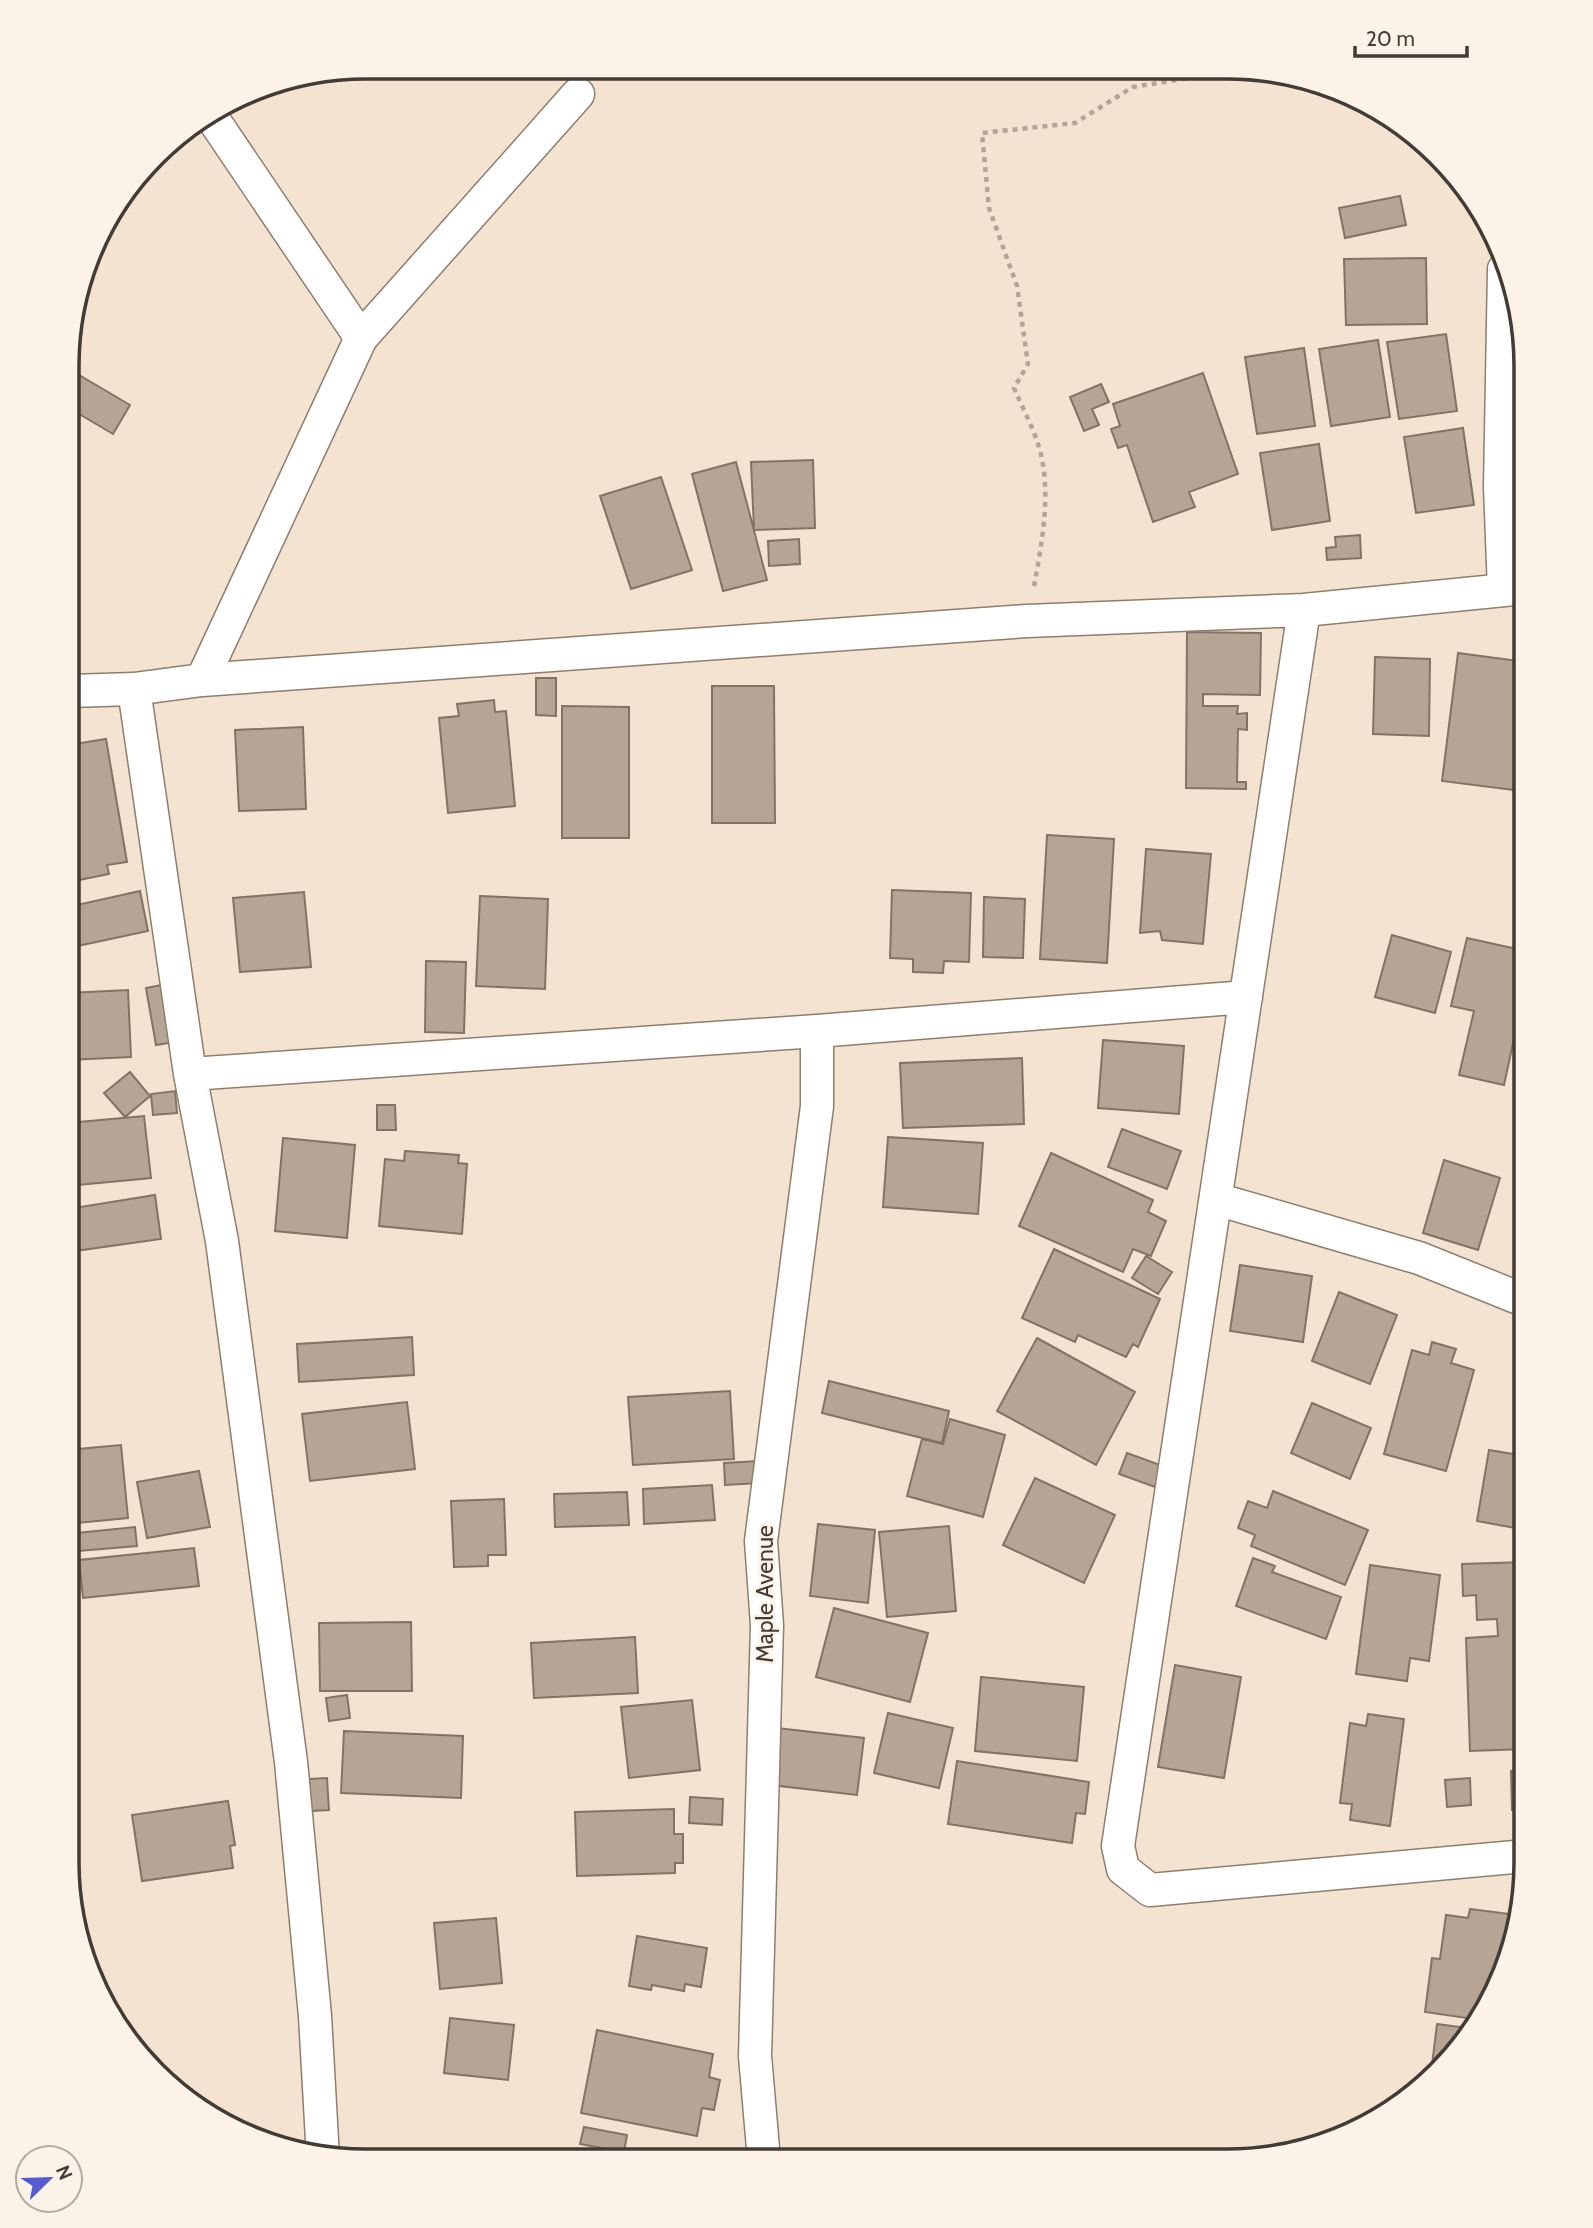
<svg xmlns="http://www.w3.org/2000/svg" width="1593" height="2228" font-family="Cabin,sans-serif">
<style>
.building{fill:#b6a594;stroke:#837363;stroke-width:2}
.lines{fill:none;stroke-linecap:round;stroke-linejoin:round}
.minor-casing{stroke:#8e7e6e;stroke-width:35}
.path{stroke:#b4a598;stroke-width:4.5;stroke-dasharray:5 5;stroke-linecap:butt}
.minor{stroke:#fff;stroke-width:32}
.labels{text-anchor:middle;stroke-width:5;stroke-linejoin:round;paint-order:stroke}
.street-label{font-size:23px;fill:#433b35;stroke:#fdf2e7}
.rim{fill:none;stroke:#433b35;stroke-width:3.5}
</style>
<rect width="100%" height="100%" fill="#f5e3d2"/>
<path class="building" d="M1400 196 1406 225 1345 238 1339 208Z
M1426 258 1427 324 1346 325 1344 259Z
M1446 334 1457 411 1399 419 1387 342Z
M1378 340 1390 417 1331 426 1319 349Z
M1304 348 1315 426 1257 434 1245 357Z
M69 369 130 405 113 434 69 408Z
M1203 373 1238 474 1189 492 1195 507 1153 522 1127 445 1118 448 1111 429 1120 426 1113 404Z
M1101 384 1109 402 1092 409 1099 425 1084 431 1070 397Z
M1463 428 1474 505 1416 513 1404 437Z
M1319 444 1330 521 1272 530 1260 453Z
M813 460 815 528 754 530 751 462Z
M736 462 767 580 723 591 692 474Z
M661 477 692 570 631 589 600 496Z
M1360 535 1361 558 1327 560 1326 548 1336 547 1335 537Z
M799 539 800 564 769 566 768 541Z
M1187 632 1261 633 1260 695 1203 694V706H1238L1237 714 1247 713V730L1238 729 1237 782H1246V789L1186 788Z
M1458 653 1526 662V684L1513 790 1442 781Z
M1375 657 1430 659 1429 736 1373 734Z
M536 678H556V716L536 715Z
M712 686H774L775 823H712Z
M494 700 495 712 506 711 515 806 448 813 439 718 459 716 457 704Z
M562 706 629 707V838H562Z
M303 727 306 809 239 811 235 730Z
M106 739 127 862 107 865 109 874 79 880 78 870 68 872V745Z
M1520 778H1526V846L1515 845Z
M1047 835 1114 839 1107 963 1040 959Z
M1146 849 1211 854 1203 944 1162 940 1160 931 1140 933Z
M892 890 971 893 969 962 944 961 943 973 913 972V959L890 958Z
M140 891 148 931 68 948V907Z
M304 892 311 967 240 972 233 898Z
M480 896 548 899 545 989 476 986Z
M984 897 1025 899 1023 958 983 957Z
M1392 935 1451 952 1435 1013 1375 997Z
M1467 938 1526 951V983L1504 1085 1459 1075 1474 1011 1451 1006Z
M426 961 466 962 464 1033 425 1032Z
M177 982 187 1040 156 1045 146 988Z
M128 990 131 1057 68 1060V993Z
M1103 1040 1184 1046 1179 1114 1098 1108Z
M1022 1058 1024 1124 903 1128 900 1063Z
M130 1072 150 1096 125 1117 104 1093Z
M175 1091 177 1113 153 1115 151 1094Z
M377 1105H395L396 1130H377Z
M144 1116 151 1178 68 1186V1123Z
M1122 1129 1181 1151 1167 1189 1108 1167Z
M888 1137 983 1143 978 1214 883 1207Z
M283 1138 355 1145 347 1238 275 1231Z
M405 1151 459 1155 458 1163 467 1164 462 1234 379 1226 385 1159 404 1161Z
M1051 1153 1153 1200 1148 1212 1166 1221 1151 1256 1133 1249 1123 1272 1019 1226Z
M1444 1160 1500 1178 1478 1250 1423 1233Z
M155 1195 161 1239 68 1252V1209Z
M1054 1249 1160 1299 1138 1347 1133 1344 1126 1357 1078 1335 1075 1342 1022 1318Z
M1146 1256 1172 1272 1158 1294 1132 1278Z
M1240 1265 1312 1276 1303 1342 1230 1331Z
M1339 1292 1397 1315 1370 1384 1312 1361Z
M412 1337 414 1375 299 1382 297 1344Z
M1037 1338 1135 1392 1096 1465 997 1411Z
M1432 1342 1456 1349 1451 1363 1474 1370 1446 1471 1384 1454 1412 1350 1429 1355Z
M829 1381 949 1411 942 1443 822 1413Z
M730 1391 734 1459 633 1465 628 1397Z
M407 1402 415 1469 310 1481 302 1414Z
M1312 1403 1371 1428 1350 1479 1291 1453Z
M950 1419 1005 1435 983 1517 907 1496 922 1439 943 1444Z
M121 1445 128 1518 67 1524V1450Z
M1489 1450 1526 1456V1530L1477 1521Z
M1127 1453 1163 1466 1155 1487 1119 1474Z
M758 1461 759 1483 725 1485 724 1463Z
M199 1471 210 1527 147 1538 137 1482Z
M1035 1478 1115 1515 1084 1583 1003 1545Z
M712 1485 715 1520 644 1524 643 1489Z
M1273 1491 1368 1530 1345 1585 1251 1546 1255 1535 1238 1528 1248 1501 1267 1508Z
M627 1492 629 1525 555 1527 554 1494Z
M504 1499 506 1555H488V1566L454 1567 451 1501Z
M818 1524 875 1530 868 1603 810 1596Z
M949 1526 956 1611 887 1617 879 1532Z
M135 1527 137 1546 67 1552V1534Z
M194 1548 199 1586 83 1598 79 1560Z
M1253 1558 1275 1566 1272 1572 1341 1597 1326 1639 1236 1606Z
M1526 1562V1749L1470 1751 1466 1638 1498 1636 1497 1619 1477 1620 1476 1595 1463 1596 1462 1564Z
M1370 1565 1440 1575 1429 1661 1410 1658 1407 1681 1356 1674Z
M834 1608 928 1633 910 1702 816 1677Z
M411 1622 412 1691H320L319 1623Z
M635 1637 638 1693 534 1698 531 1643Z
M1175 1665 1241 1677 1224 1778 1158 1767Z
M981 1677 1084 1687 1077 1761 975 1751Z
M347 1695 350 1718 329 1721 326 1698Z
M692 1700 700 1770 629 1778 621 1707Z
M888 1713 953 1728 939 1788 874 1773Z
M1368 1714 1404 1719 1390 1826 1350 1820 1352 1804 1340 1803 1350 1723 1366 1726Z
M777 1728 864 1738 857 1795 771 1785Z
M344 1731 463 1736 461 1798 341 1793Z
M957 1761 1089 1782 1085 1814 1076 1813 1072 1843 948 1824Z
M1526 1770V1809L1512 1810 1511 1771Z
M327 1778 329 1810 311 1811 308 1779Z
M1470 1778 1471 1805 1447 1807 1445 1780Z
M690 1797 723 1799 722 1825 689 1823Z
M228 1801 235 1845 230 1846 233 1868 142 1881 132 1815Z
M674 1809V1834H683V1863H675V1873L577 1876 575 1812Z
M1470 1909 1510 1914 1502 1977 1480 2020 1425 2012 1432 1958 1440 1959 1446 1915 1468 1918Z
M496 1918 502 1983 440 1989 434 1923Z
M637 1936 707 1948 701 1987 685 1984 684 1991 652 1985 651 1990 629 1986Z
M450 2018 514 2025 508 2080 444 2073Z
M1437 2024 1475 2029 1430 2081Z
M597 2030 713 2054 709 2077 720 2080 714 2110 702 2108 697 2136 581 2113Z
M584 2127 627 2135 624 2152 580 2144Z"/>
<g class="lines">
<g class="minor-casing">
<path id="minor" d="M211 116 361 338
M1504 269 1500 487 1504 590
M1304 610 1118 1846 1123 1869 1150 1890 1526 1856
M202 680 361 338 578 94
M134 689 190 1074 222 1241 291 1762 315 2016 323 2158
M69 691 134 689 202 680 1027 621 1304 610 1526 588
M190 1074 817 1031 1246 997
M1216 1199 1419 1258 1526 1301
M764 2160 755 2056 767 1625 761 1541 817 1106V1031"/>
</g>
<path class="path" d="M1034 586C1042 543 1052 491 1039 447 1033 427 1022 407 1014 388L1028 364 1017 286 989 208 982 133 1075 123 1133 87 1245 69"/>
<use href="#minor" class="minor"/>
</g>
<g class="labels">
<g class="street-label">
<text transform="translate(765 1594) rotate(-90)" y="8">Maple Avenue</text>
</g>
</g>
<path d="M0 0H1593V2228H0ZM366 79H1227A287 287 0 0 1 1514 366V1862A287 287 0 0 1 1227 2149H366A287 287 0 0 1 79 1862V366A287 287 0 0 1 366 79Z" fill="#fdf2e7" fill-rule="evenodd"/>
<path class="rim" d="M366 79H1227A287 287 0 0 1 1514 366V1862A287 287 0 0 1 1227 2149H366A287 287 0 0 1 79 1862V366A287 287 0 0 1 366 79Z"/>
<g transform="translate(49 2179) rotate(67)"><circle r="33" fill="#fdf2e7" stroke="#b3a9a0" stroke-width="2"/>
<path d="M0-5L12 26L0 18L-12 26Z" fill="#575bd2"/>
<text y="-10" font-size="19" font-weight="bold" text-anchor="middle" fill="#433b35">N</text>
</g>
<path d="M1355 46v10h112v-10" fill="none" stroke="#433b35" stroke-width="3.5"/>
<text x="1366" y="46" font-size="21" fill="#433b35" stroke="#fdf2e7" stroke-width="5" paint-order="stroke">20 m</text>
</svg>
